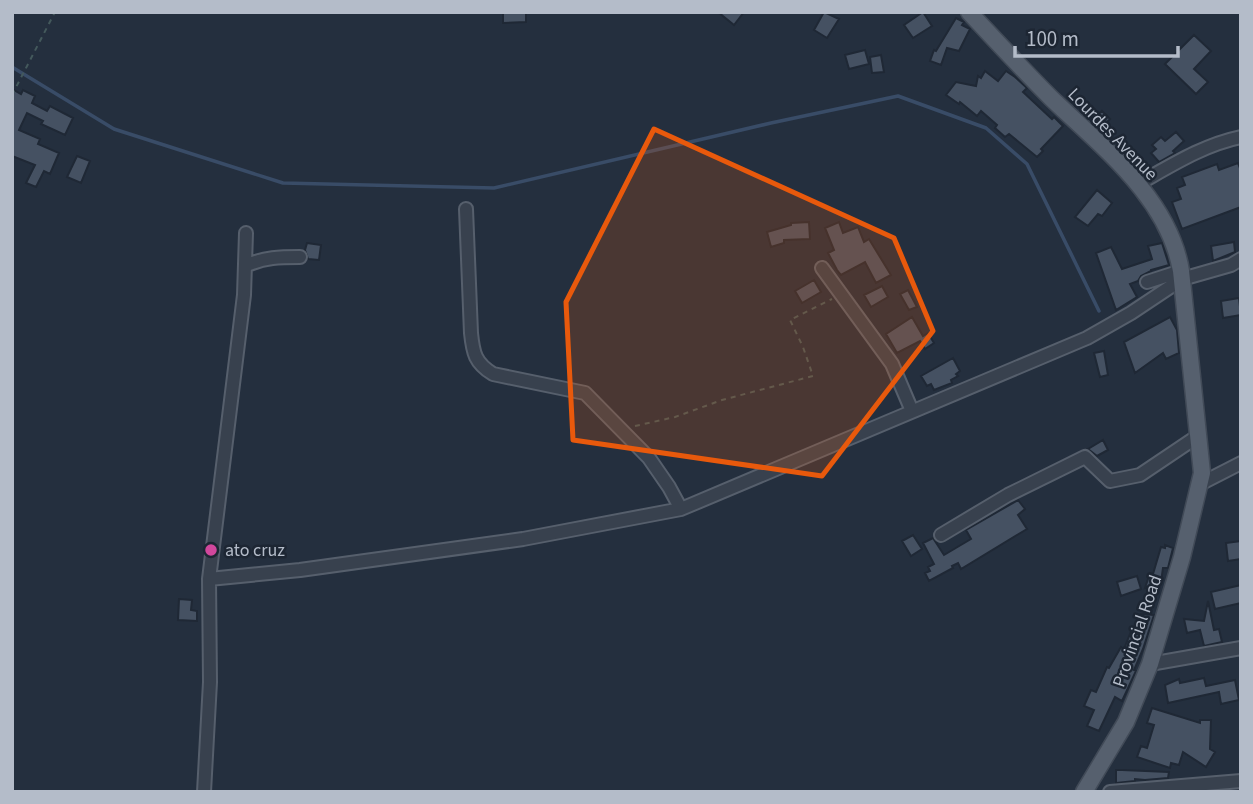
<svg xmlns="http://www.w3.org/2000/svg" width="1253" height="804" font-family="'Source Sans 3',sans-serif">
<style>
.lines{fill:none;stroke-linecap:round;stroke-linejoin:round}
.stream{stroke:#394c67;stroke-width:3.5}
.building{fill:#455162;stroke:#1f2835;stroke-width:2}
.minor-casing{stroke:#565f6c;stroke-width:16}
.major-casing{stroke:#414a57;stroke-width:19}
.path{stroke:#44595c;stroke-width:2;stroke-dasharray:5 5;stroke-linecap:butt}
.minor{stroke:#38414e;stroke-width:12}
.major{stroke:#56606e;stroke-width:16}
.marked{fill:#e8590c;fill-opacity:0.2;stroke:#e8590c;stroke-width:5;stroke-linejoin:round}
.hotel-dot{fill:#d1479c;stroke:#1d2633;stroke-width:2.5}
.labels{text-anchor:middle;stroke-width:5;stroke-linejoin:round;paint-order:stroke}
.street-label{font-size:18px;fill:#b4bcc9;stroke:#1d2633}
.poi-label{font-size:18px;fill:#b4bcc9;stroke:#1d2633;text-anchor:start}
</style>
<rect width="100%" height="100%" fill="#242f3e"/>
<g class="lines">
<path class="stream" d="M12 67 114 129 283 183 494 188 771 123 898 96 986 128 1027 164 1099 311"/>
</g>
<path class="building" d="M503 12H526V22L503 23Z
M718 12H744L734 25Z
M824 12 839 19 827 38 814 30Z
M923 12 932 26 913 38 904 25Z
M956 18 964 22 962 25 970 29 959 51 947 48 941 65 930 61 934 50 936 51Z
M1194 35 1211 51 1194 69 1208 82 1196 94 1165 64Z
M865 50 869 64 849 69 845 55Z
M881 55 884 72 872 73 870 57Z
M985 71 998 81 1006 71 1015 77 1027 88 1023 92 1052 119 1054 117 1063 126 1041 149 1043 151 1037 157 1009 134 1005 137 995 128 997 125 981 111 977 116 960 102 959 104 946 95 956 82 976 86 978 76 981 78Z
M12 89 21 94 23 90 35 96 32 103 47 111 50 106 73 118 65 135 41 124 43 121 27 113 19 130 40 139 38 144 59 153 50 174 44 171 36 187 26 183 35 165 12 156Z
M1102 111 1110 119 1100 129 1091 121Z
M1176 132 1184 141 1173 151 1175 153 1159 162 1151 153 1156 149 1152 145 1161 137 1165 141Z
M77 156 90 161 81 183 67 177Z
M1238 163 1241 171V207L1182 229 1172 202 1181 199 1177 188 1185 185 1182 177 1217 164 1219 170Z
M1097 190 1112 203 1102 216 1098 214 1088 226 1075 217Z
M809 222 810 239 784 240V243L771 247 767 232 791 225V223Z
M839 222 843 233 858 227 864 242 869 239 891 275 876 283 865 262 841 275 837 270 828 253 834 250 825 228Z
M1234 242 1235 252 1213 261 1211 246Z
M307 243 321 245 319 260 308 259 305 250Z
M1162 243 1169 265 1151 270V271L1141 276 1138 281 1130 284 1137 297 1116 310 1096 253 1111 247 1122 269 1152 259 1148 246Z
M814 280 821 292 802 303 795 291Z
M882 286 888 297 871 307 864 295Z
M908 290 917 307 909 310 900 294Z
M1239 298 1241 315 1223 318 1221 301Z
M912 317 923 336 928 333 934 343 925 349 920 341 897 353 886 334Z
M1170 317 1177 330 1179 353 1166 359 1163 353 1135 373 1124 342Z
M1104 351 1108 375 1100 377 1094 353Z
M953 358 960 371 956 374 958 376 951 380 952 383 934 390 931 384 927 386 921 376Z
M1103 440 1108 450 1097 456 1088 449Z
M1018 500 1025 509 1018 515 1027 529 961 569 958 563 952 566 953 568 929 581 925 573 930 571 928 567 934 564 923 543 933 538 944 555 971 539 966 530Z
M913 535 922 549 911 556 902 541Z
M1241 541V559L1228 561 1226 543Z
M1165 545 1173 548 1168 568H1163L1161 582 1145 588 1150 573 1153 574 1161 547 1165 548Z
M1137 576 1141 589 1121 596 1117 582Z
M1241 585V603L1215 609 1211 592Z
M179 599 192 600 191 610 197 611V621L178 620Z
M1208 601 1214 630 1219 629 1222 642 1204 646 1200 630 1187 633 1184 619 1204 621Z
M1141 614 1154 615 1143 649 1134 670 1136 671 1122 701 1115 697 1099 731 1087 726 1094 710 1084 706 1091 690 1096 692 1107 667 1109 668 1121 647 1124 649 1132 629 1139 632Z
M1204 678 1206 686 1235 680 1239 700 1221 704 1219 692 1168 703 1165 685 1179 679 1180 683Z
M1152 708 1200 723V720H1211L1210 749 1215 752 1206 767 1183 752 1179 765 1171 763 1170 768 1137 757 1141 746 1147 748 1154 725 1147 723Z
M1116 770H1122L1169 772 1168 778 1145 780 1135 779V781L1116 783Z"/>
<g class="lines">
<g class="minor-casing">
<path id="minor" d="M1138 184C1172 165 1203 145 1241 137
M466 209 471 333C473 353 475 363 493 374L585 393 649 458 669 487 681 509
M245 266C265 257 280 257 300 257
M822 268 892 364 912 411
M1147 282 1181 271
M1200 484 1241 463
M941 535 1008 495 1085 457 1110 481 1140 475 1198 436
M209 579 300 570 523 539 681 509 1087 338 1131 313 1182 279 1231 265 1241 259
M1150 664 1241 648
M204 792 210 682 209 579 244 295 246 233
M1110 792 1241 781"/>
</g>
<g class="major-casing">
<path id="major" d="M969 12C996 41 1023 70 1051 98 1102 147 1169 198 1181 271L1202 473 1182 557 1150 664 1126 722 1084 792"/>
</g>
<path class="path" d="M12 95 55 12
M635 426 675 417 722 400 813 376 803 347 790 320 832 299"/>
<use href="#minor" class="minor"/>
<use href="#major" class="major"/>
</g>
<path class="marked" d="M654 129 894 238 933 331 822 476 573 440 566 302Z"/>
<circle class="hotel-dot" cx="211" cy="550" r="7"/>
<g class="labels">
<g class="street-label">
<text transform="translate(1113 134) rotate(46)" y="6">Lourdes Avenue</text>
<text transform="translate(1137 631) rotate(-71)" y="6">Provincial Road</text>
</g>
<g class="poi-label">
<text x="225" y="556">ato cruz</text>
</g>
</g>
<rect width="1253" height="804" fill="none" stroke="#b4bcc9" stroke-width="28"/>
<path d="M1015 46v10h163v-10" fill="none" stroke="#b4bcc9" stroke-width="3.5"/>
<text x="1026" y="46" font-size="21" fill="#b4bcc9" stroke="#1d2633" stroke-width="5" paint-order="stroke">100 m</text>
</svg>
